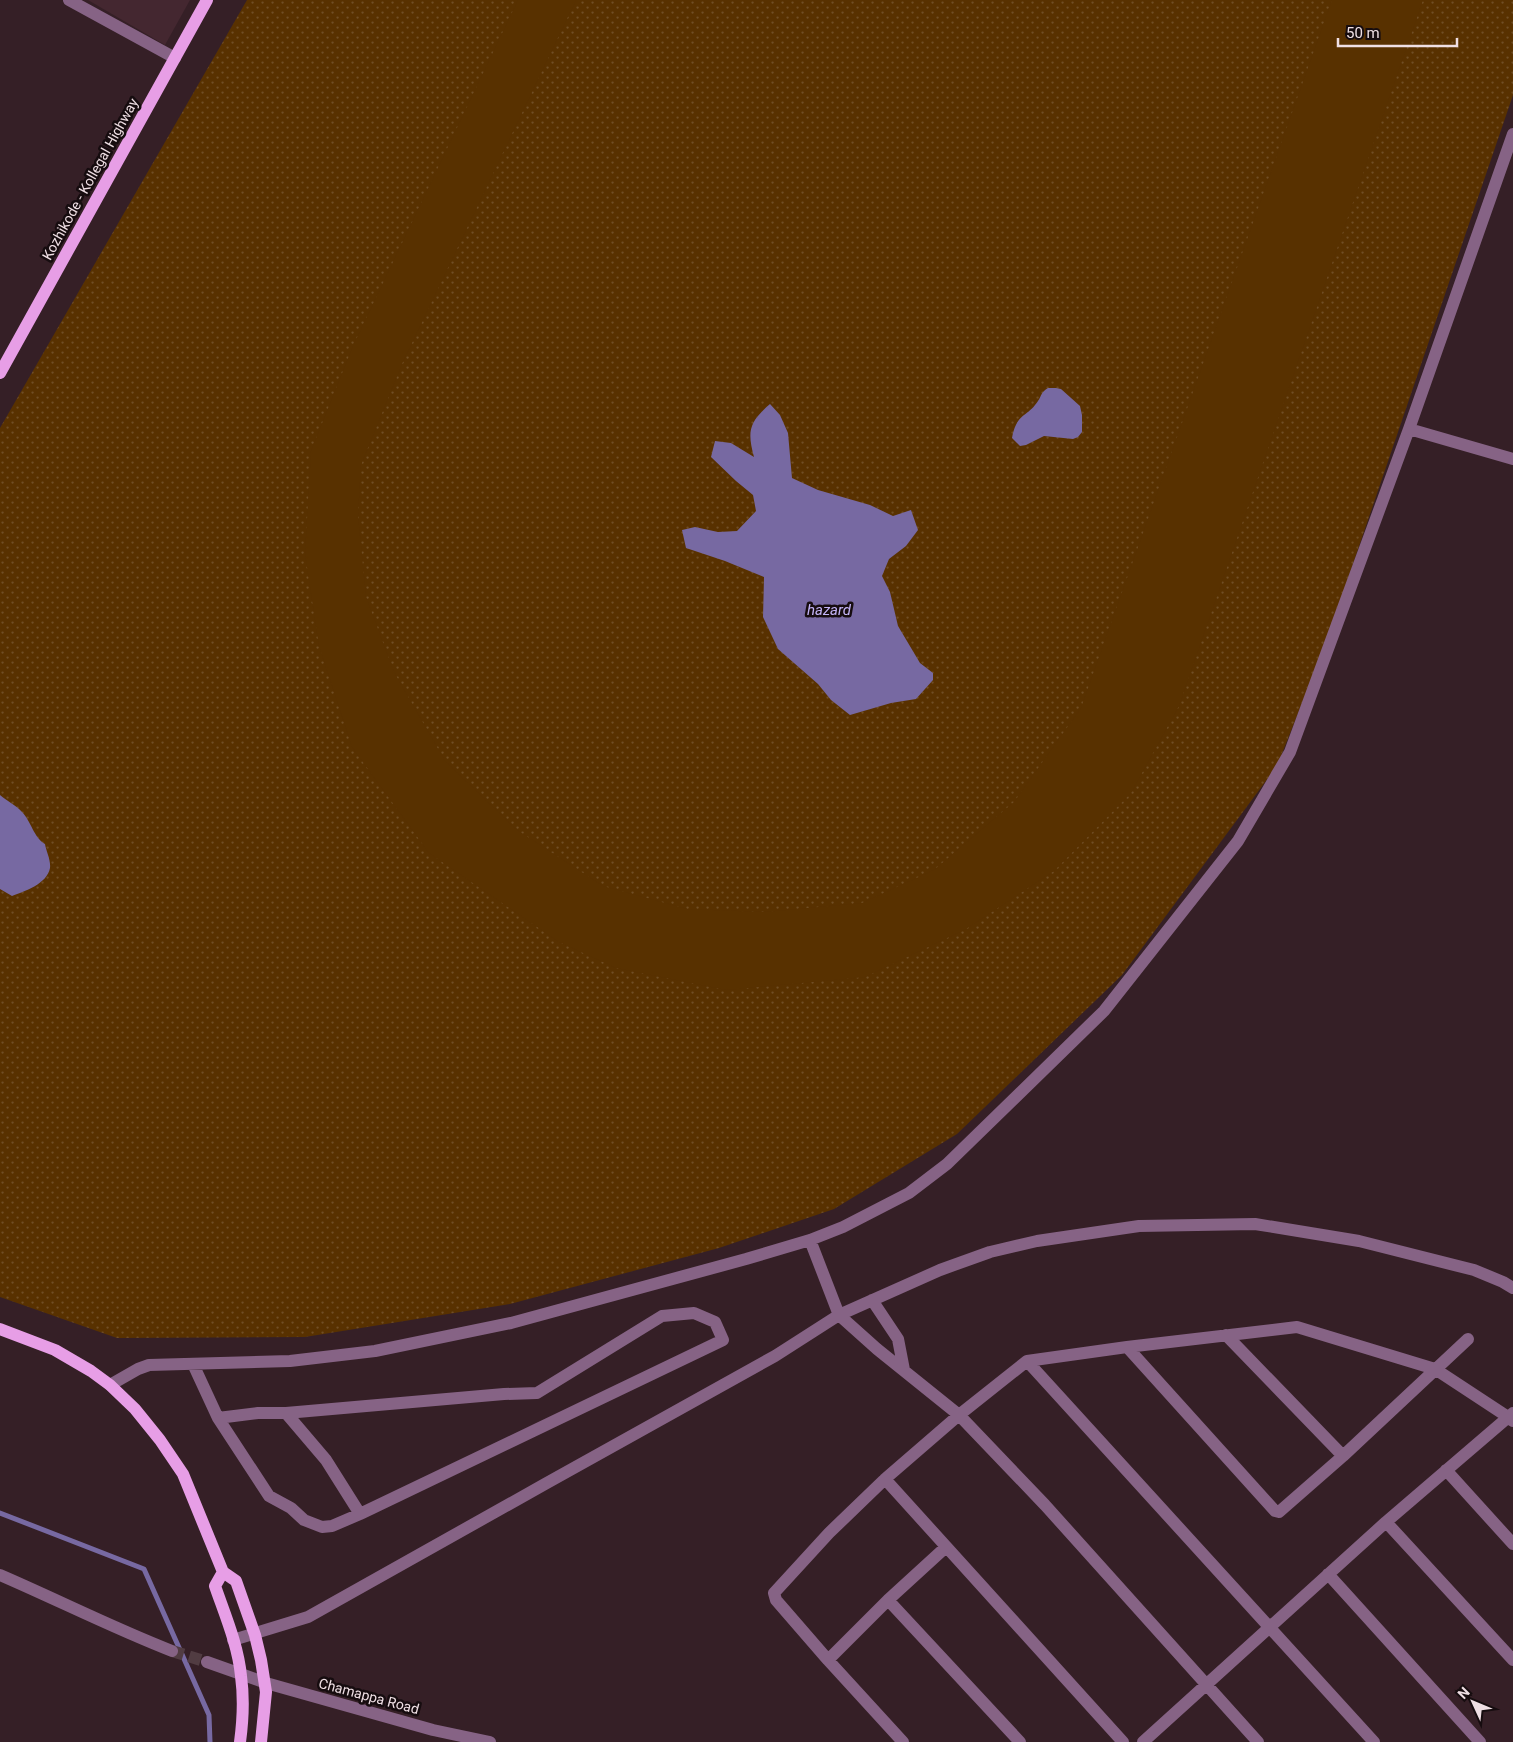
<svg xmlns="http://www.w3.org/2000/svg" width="1513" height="1742" font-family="Roboto,sans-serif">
  <defs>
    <pattern id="grass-dots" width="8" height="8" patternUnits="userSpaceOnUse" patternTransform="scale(1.25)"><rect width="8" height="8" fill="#583100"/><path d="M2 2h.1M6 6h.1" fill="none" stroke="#704e25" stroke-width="1.8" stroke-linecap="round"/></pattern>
  </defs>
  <rect width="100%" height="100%" fill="#351f26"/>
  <!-- built -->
  <path fill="#442730" d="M88,0H190L165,45Z"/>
  <!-- grass -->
  <path fill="url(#grass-dots)" d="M247,0H1513V95L1326,643L1277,766L1122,975L957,1134L834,1209L719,1248L510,1304L305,1337L117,1338L0,1297V428Z"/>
  <!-- garden -->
  <path fill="#583100" d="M518,0H576L402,364L361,465L358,515L366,597L394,672L445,761L517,830L603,886L687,909L764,912L862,903L934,870L1014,802L1081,708L1332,0H1423L1179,706L1131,793L1054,871L966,929L865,977L726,990L616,968L559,942L429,853L352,747L319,646L305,554L311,451L353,346Z"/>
  <!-- water -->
  <path fill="#7769a2" d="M1048,388H1056L1061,389L1080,406L1082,415V432L1078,437L1073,439L1044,436L1026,445L1020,446L1012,438C1017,412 1027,418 1038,401C1042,395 1041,392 1048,388Z
    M770,404L780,415L788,433L792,478L818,490L870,505L893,516L911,510L918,530L906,546L889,559L882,576L890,592L898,626L920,663L933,673V680L916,699L891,703L850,715L831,700L818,684L778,649L763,617L764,577L725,561L686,548L682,530L695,527L718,532L737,531L756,511L753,495L736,481L711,457L715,441L731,443L754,457C747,431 749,422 770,404Z
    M0,795C7,801 16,805 22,812C31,821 34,838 45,844C46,851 51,860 50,868C47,884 25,891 12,896L0,889Z"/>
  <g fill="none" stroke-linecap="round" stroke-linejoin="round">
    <!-- stream -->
    <path stroke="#7769a2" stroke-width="5" d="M0,1513L144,1569L209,1715L210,1742"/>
    <!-- minor-tunnel -->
    <path stroke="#513c42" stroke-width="12" stroke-dasharray="12 6" stroke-linecap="butt" d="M172,1651L207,1662"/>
    <!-- minor -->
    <path stroke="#866385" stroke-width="12" d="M69,0L175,58
      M1409,429L1513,459
      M810,1240L839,1315L877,1349L959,1415L1045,1505L1258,1742
      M872,1300L898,1339L904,1370
      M1226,1335L1343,1456
      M1127,1347L1275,1511L1279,1512L1343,1456L1468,1339
      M1027,1361L1374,1742
      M193,1364L218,1418L269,1496L291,1508L304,1520L322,1527L332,1526L360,1514L723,1340L715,1322L694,1313L662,1316L537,1393L504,1394L286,1413
      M110,1385L138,1369L149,1365L290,1361L375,1351L511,1323L746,1259L810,1240L843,1227L909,1193L947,1164L1104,1011L1238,841L1290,752L1409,429L1513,134
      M218,1418L258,1413H286L326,1460L360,1514
      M1446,1470L1513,1544
      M885,1479L1123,1742
      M1386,1522L1513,1660
      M946,1547L888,1600L1020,1742
      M1328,1574L1480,1742
      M0,1575C58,1600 113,1628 172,1651
      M233,1640L308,1617L545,1484L775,1356L839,1315L940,1270L990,1252L1037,1241L1139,1226L1255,1224L1359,1241L1474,1270L1503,1282L1513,1288
      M828,1660L888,1600
      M207,1662L266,1683L433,1730L490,1742
      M903,1742L828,1660L776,1600L774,1593L829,1533L885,1479L959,1415L1027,1361L1127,1347L1297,1327L1435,1369L1508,1417L1513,1421
      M1143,1742L1386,1522L1513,1413"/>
    <!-- major -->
    <path stroke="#e79ee6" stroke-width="12" d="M0,373L207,0
      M0,1329L55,1350L91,1371L110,1385L135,1409L160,1440L183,1474L223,1572L236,1581L255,1635L261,1660L266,1692L261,1742
      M223,1572L215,1586C225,1615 238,1645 241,1676C244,1698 243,1720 240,1742"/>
  </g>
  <g text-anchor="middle" stroke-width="5" stroke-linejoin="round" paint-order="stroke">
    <!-- street labels -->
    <g font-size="14" fill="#efdfe4" stroke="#160c0f">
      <text transform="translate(90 179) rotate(-61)" y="5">Kozhikode - Kollegal Highway</text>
      <text transform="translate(369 1696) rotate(15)" y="5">Chamappa Road</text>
    </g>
    <!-- water labels -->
    <g font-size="15" font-style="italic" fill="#c3b4f7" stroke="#160c0f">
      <text x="829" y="615">hazard</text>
    </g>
  </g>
  <!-- north arrow -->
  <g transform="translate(1473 1702) rotate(314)" stroke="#160c0f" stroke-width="4" paint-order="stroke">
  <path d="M0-4L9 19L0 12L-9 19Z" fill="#efdfe4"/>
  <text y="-8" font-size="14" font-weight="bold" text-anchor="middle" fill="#efdfe4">N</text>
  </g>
  <!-- scale -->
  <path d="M1338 38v8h119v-8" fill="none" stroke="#efdfe4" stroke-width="2.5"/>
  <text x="1346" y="38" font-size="15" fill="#efdfe4" stroke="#160c0f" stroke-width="4" paint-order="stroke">50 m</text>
</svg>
